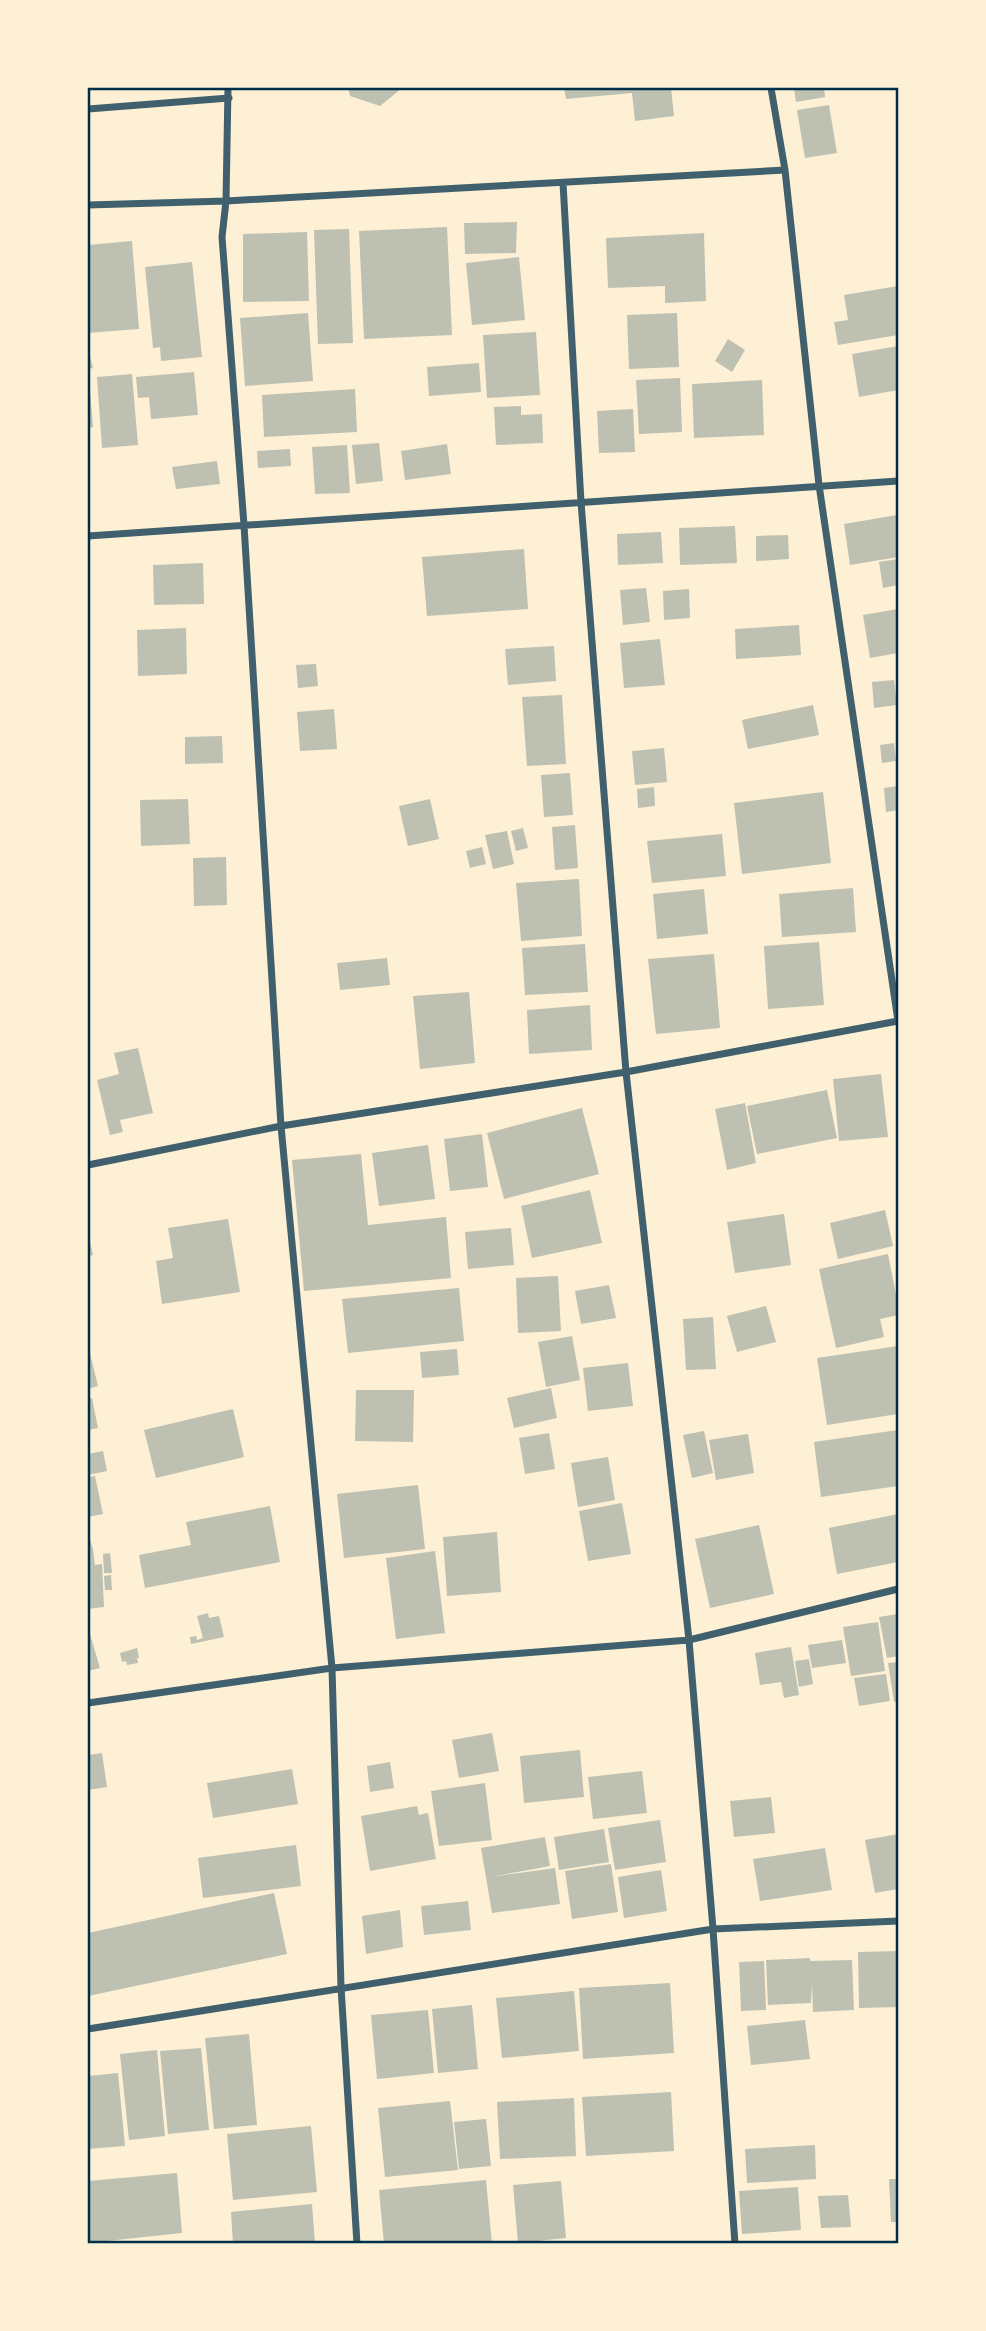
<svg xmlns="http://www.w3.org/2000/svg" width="986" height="2331" font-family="'PT Sans Narrow',sans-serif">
  <rect width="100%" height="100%" fill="#fdf0d5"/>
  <!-- building -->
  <path fill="#bec0b2" d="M348,88H402L380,106L350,96Z
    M564,88H671L674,116L635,121L632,93L566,99Z
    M794,88H824L825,97L796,102Z
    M829,105L837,153L805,158L797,110Z
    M517,222L516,253L465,254L464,223Z
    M447,227L452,335L364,339L359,231Z
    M349,229L353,343L318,344L314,230Z
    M307,232L309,301L243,302V234Z
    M704,233L706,301L665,303V286L608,288L606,238Z
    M132,241L139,329L88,333V245Z
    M519,257L525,320L472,325L466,263Z
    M192,262L202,357L161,361L160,347L153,348L145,267Z
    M898,286V335L838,345L834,322L848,320L844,295Z
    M308,313L313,381L245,386L240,318Z
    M677,313L679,367L629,369L627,315Z
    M536,332L540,395L487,398L483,335Z
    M728,339L745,350L732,372L715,361Z
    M898,346V390L859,397L852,354Z
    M88,348L93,368L88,369Z
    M479,363L481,392L429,396L427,367Z
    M194,372L198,415L151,419L149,397L138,398L136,377Z
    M132,374L138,445L102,448L97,377Z
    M680,378L682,432L639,434L636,380Z
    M88,379H89L93,427L88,428Z
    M762,380L764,435L694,438L692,384Z
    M355,389L357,432L264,437L262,395Z
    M521,406V415L542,414L543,443L496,445L494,407Z
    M633,409L635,452L599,453L597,411Z
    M379,443L383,481L356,484L352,445Z
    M447,444L451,474L405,480L401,451Z
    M347,445L350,493L315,494L312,447Z
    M290,449L291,466L258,468L257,451Z
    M217,461L220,484L176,489L172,467Z
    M897,515L898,557L850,565L844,524Z
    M735,526L737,563L680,565L679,528Z
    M661,532L663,563L618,565L617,534Z
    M788,535L789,559L756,561V536Z
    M524,549L528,609L427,616L422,557Z
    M898,559V585L883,588L879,562Z
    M203,563L204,604L154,605L153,565Z
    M646,588L650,622L623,625L620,590Z
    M689,589L690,618L664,620L663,591Z
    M898,609V653L870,658L863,615Z
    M799,625L801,655L736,659L735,629Z
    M186,628L187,674L138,676L137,630Z
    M660,639L665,685L624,688L620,643Z
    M554,646L556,681L508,685L505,649Z
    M316,664L318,686L298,688L296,665Z
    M894,680L897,705L874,708L872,682Z
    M562,695L566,764L527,766L522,697Z
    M813,705L819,735L748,749L742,720Z
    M334,709L337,749L300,751L297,712Z
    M222,736L223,763L185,764V737Z
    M894,743L896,761L882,763L880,745Z
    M664,748L667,782L635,785L632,751Z
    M570,773L573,815L544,817L541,775Z
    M898,786V810L886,812L884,788Z
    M654,787L655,806L638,808L637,789Z
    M823,792L831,863L742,874L734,803Z
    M188,799L190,844L141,846L140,800Z
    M430,799L439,839L408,846L399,806Z
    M575,825L578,868L555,870L552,827Z
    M523,828L528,848L516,851L511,831Z
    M507,831L514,864L493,869L485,835Z
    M722,834L726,876L652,883L647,841Z
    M482,847L486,864L470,868L466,851Z
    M226,857L227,905L194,906L193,858Z
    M579,879L582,936L521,941L516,883Z
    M853,888L856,932L782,937L779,894Z
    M704,889L708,934L657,939L653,894Z
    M819,942L824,1005L768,1009L764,946Z
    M585,944L588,992L525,995L522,948Z
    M714,954L720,1028L656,1034L648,959Z
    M387,958L390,985L340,990L337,963Z
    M469,992L475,1063L420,1069L413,996Z
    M590,1005L592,1050L529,1054L527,1010Z
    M138,1048L153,1113L120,1120L123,1132L110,1135L97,1080L119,1074L114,1053Z
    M881,1074L888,1137L839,1141L833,1079Z
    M827,1090L837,1138L757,1154L747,1106Z
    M745,1103L756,1163L727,1170L715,1109Z
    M582,1108L599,1174L504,1199L487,1133Z
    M482,1134L488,1187L450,1191L444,1139Z
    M428,1145L435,1199L379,1206L372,1153Z
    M361,1154L368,1225L446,1217L451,1278L304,1291L292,1160Z
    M590,1190L602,1243L532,1258L521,1206Z
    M885,1210L893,1246L838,1259L830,1223Z
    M784,1214L791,1265L735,1273L727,1222Z
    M228,1219L240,1292L162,1304L156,1261L173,1258L168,1228Z
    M511,1228L514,1265L468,1269L465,1232Z
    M88,1233L93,1255L88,1256Z
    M888,1254L898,1305V1315L880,1319L884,1337L836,1348L819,1269Z
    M558,1276L561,1331L518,1333L516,1278Z
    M609,1285L616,1318L581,1324L575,1291Z
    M459,1288L464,1341L348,1353L342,1299Z
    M766,1306L776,1342L737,1352L727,1316Z
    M713,1317L716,1369L686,1370L683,1319Z
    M572,1336L580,1380L546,1387L538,1342Z
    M88,1345L98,1386L88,1389Z
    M898,1346V1414L827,1425L817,1358Z
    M457,1349L459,1375L422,1378L420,1352Z
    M628,1363L633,1406L588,1411L583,1368Z
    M551,1388L557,1418L514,1428L507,1398Z
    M356,1390H414L413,1442L355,1441Z
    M92,1398L98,1428L88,1430V1399Z
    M233,1409L244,1457L156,1478L144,1430Z
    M898,1430V1486L821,1497L814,1442Z
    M704,1431L713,1473L692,1478L683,1435Z
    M549,1433L555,1469L525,1474L519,1438Z
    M748,1434L754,1473L716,1480L709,1440Z
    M103,1451L107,1471L88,1475V1454Z
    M608,1457L615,1500L578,1507L571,1463Z
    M95,1476L103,1514L88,1517V1477Z
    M418,1485L425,1549L344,1558L337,1494Z
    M622,1503L631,1554L588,1561L579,1511Z
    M270,1506L280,1562L145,1588L139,1555L191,1545L186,1522Z
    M898,1514V1562L837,1574L829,1528Z
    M759,1525L774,1594L710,1608L695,1539Z
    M497,1532L501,1592L447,1596L443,1537Z
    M88,1533L93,1549L95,1565L102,1564L104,1607L88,1609Z
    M435,1551L445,1633L396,1639L386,1558Z
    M110,1553L112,1573H104L103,1554Z
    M111,1575L112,1590H105L104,1576Z
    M208,1613L209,1618L219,1616L224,1637L191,1644L190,1637L196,1636L197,1640L203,1638L197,1616Z
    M898,1614V1656L887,1658L879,1617Z
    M878,1622L885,1671L851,1676L843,1627Z
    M88,1634H90L100,1668L88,1671Z
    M842,1640L846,1663L812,1668L808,1645Z
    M791,1647L799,1695L784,1698L781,1682L760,1685L755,1653Z
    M137,1648L139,1658H137L138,1663L127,1665L126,1661L122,1662L120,1653Z
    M809,1659L813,1684L799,1687L795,1661Z
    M898,1662V1701L894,1702L888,1663Z
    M886,1674L890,1701L859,1706L854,1678Z
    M492,1733L499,1771L459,1778L452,1740Z
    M580,1750L584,1797L524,1803L520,1756Z
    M102,1753L107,1787L88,1790V1755Z
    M390,1762L394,1788L370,1792L367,1766Z
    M292,1769L298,1804L213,1818L207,1783Z
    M642,1771L647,1813L593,1819L588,1777Z
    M485,1783L492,1840L439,1846L431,1791Z
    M771,1797L775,1833L734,1837L730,1801Z
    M417,1806L419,1815L428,1813L436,1859L370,1871L361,1816Z
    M660,1820L666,1862L615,1870L608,1828Z
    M604,1829L609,1862L559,1870L554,1837Z
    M898,1834V1889L875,1893L865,1840Z
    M545,1837L550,1866L491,1877L555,1868L560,1904L492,1913L481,1848Z
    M296,1845L301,1886L203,1898L198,1858Z
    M825,1848L832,1890L760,1901L753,1859Z
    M611,1864L618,1912L572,1919L565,1871Z
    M661,1870L667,1911L624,1918L618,1877Z
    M274,1893L287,1954L88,1996V1933Z
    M468,1901L471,1930L424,1935L421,1906Z
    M400,1910L403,1947L366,1954L362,1916Z
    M898,1951V2007L859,2008L858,1952Z
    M810,1958V1961L852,1960L854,2010L813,2012L812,1983L811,2003L768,2005L766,1960Z
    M764,1961L766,2010L741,2011L739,1962Z
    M670,1983L674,2053L583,2059L579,1988Z
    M574,1991L579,2051L502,2058L496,1998Z
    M472,2005L478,2069L438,2073L432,2009Z
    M428,2010L434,2073L377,2079L371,2015Z
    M805,2020L810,2059L751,2065L747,2026Z
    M249,2034L257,2125L214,2129L205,2038Z
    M201,2048L209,2130L168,2134L160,2051Z
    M157,2050L165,2136L129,2140L120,2054Z
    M118,2073L125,2146L88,2149V2076Z
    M671,2092L674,2151L586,2156L582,2097Z
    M574,2098L576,2156L500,2159L497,2102Z
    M450,2101L458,2170L385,2177L378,2108Z
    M486,2119L491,2166L459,2169L454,2122Z
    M311,2126L317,2192L233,2200L227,2134Z
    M815,2145L816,2179L747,2183L745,2149Z
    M177,2173L182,2233L88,2243V2181Z
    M889,2179H898V2222H891Z
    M486,2180L492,2244H384L379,2190Z
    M561,2181L566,2238L518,2243L513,2185Z
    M798,2187L801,2230L742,2234L739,2191Z
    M848,2195L851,2227L821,2228L818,2196Z
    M312,2204L315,2244H233L231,2212Z"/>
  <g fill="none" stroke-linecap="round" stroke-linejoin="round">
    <!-- minor -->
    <path stroke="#3f606c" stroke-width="7" d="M228,88L226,201L222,237L244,525L281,1126L332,1668L341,1987L357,2244
      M771,88L785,170L819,485L898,1021
      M88,109L229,98
      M563,183L581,502L626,1072L689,1640L713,1929L735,2244
      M88,205L226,201L785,170
      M88,536L898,481
      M88,1165L281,1126L626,1072L898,1021
      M88,1703L332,1668L689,1640L898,1589
      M88,2029L713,1929L898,1921"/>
  </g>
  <!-- border -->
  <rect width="986" height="2331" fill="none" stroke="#fdf0d5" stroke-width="178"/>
  <rect x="89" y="89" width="808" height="2153" fill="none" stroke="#003049" stroke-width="2.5"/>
</svg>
